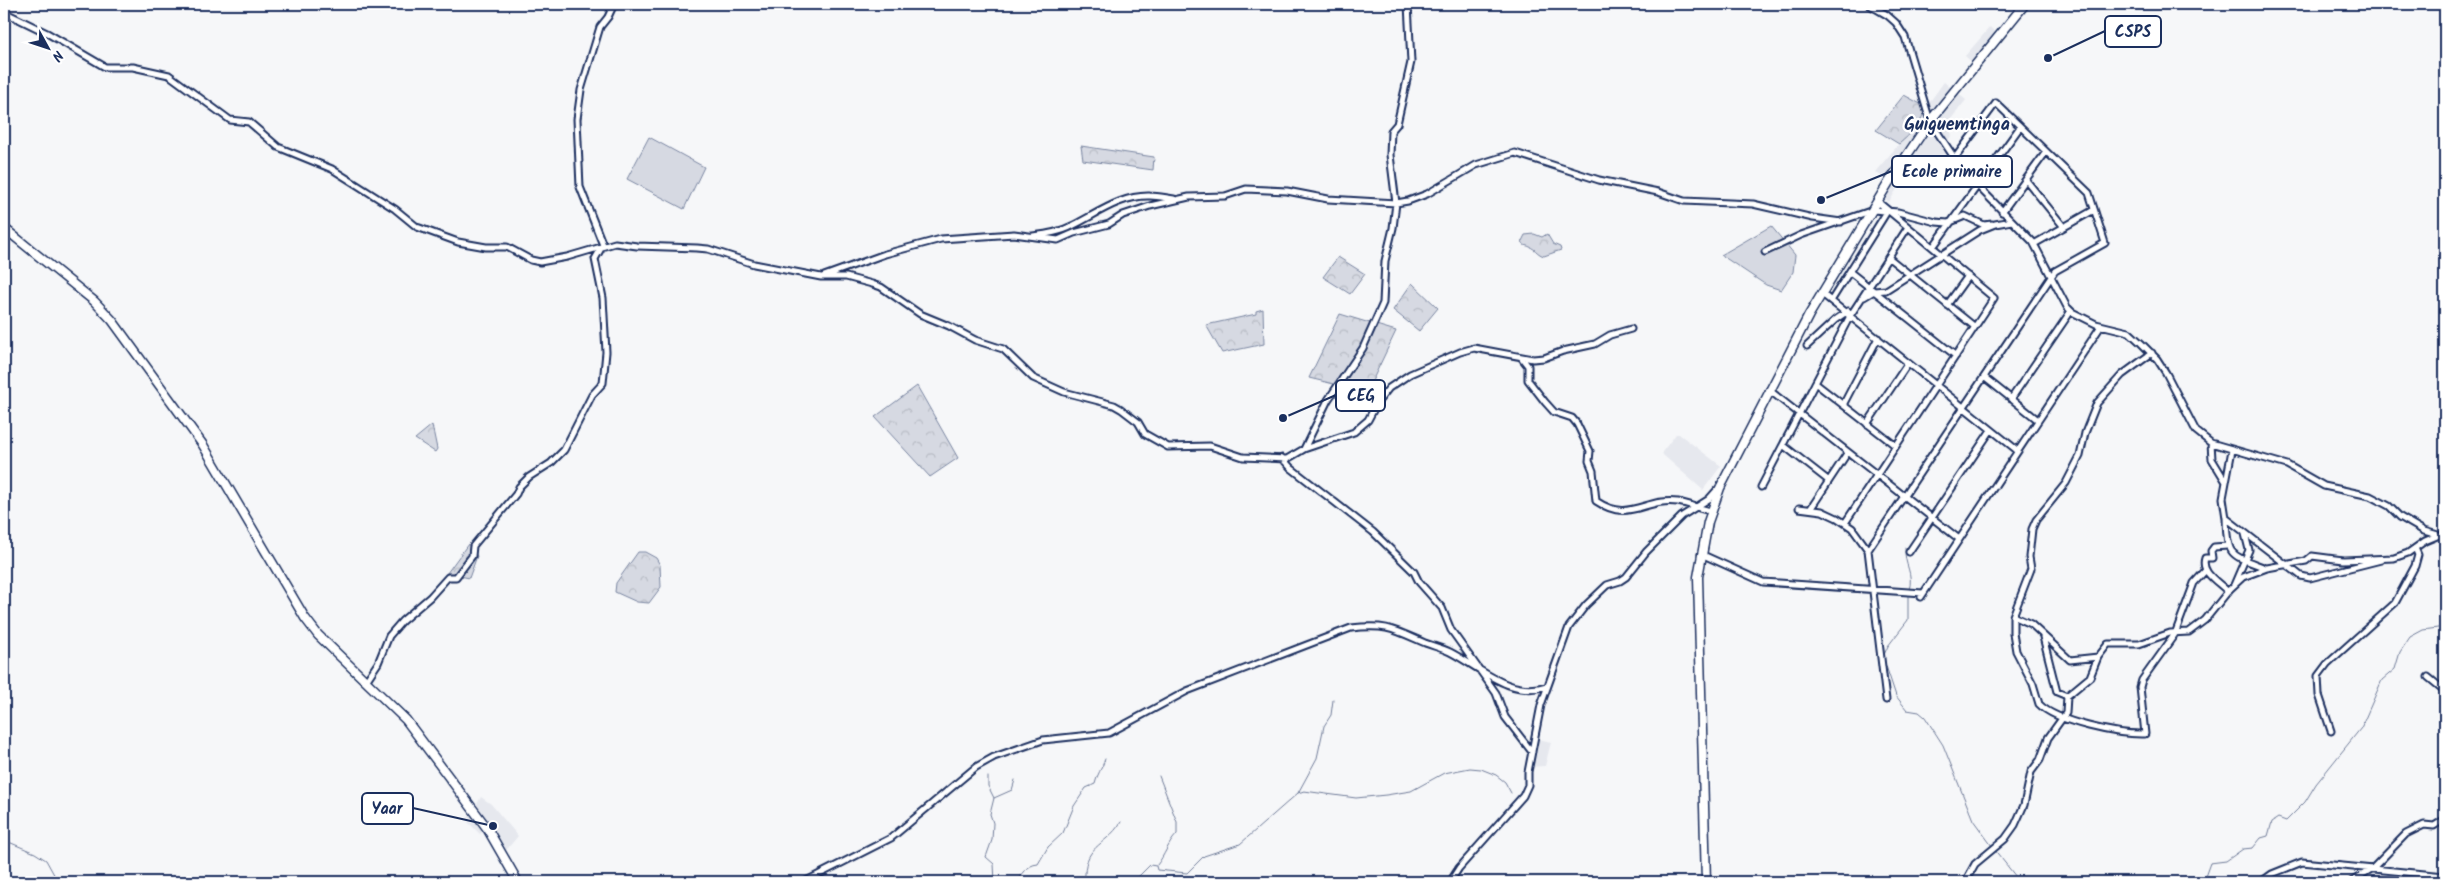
<svg xmlns="http://www.w3.org/2000/svg" width="2449" height="886" font-family="Kalam,sans-serif">
  <defs>
    <pattern id="forest-crowns" width="20" height="18" patternUnits="userSpaceOnUse" patternTransform="scale(1.25)"><rect width="20" height="18" fill="#d6d9e2"/><path d="M2 6a3 3 0 1 1 6 0M12 15a3 3 0 1 1 6 0" fill="none" stroke="#b7bbc4"/></pattern>
  </defs>
  <rect width="100%" height="100%" fill="#f6f7f9"/>
  <filter id="ink" filterUnits="userSpaceOnUse"><feTurbulence type="fractalNoise" baseFrequency=".02" numOctaves="2"/><feDisplacementMap in="SourceGraphic" scale="10" xChannelSelector="R" yChannelSelector="G"/><feConvolveMatrix kernelMatrix="1 2 1 2 8 2 1 2 1" color-interpolation-filters="sRGB"/></filter>
  <g filter="url(#ink)">
    <!-- built -->
    <path fill="#e6e8ee" d="M1990,27L1999,36L1975,65L1965,56Z
      M1944,82L1966,100L1947,124L1952,135L1945,144L1957,162L1949,172L1933,169L1911,184L1901,182L1889,202L1881,196L1889,181L1875,172L1899,144L1909,136L1923,116L1926,107Z
      M1676,434H1679L1721,466L1703,490L1663,455L1662,452Z
      M1535,738L1551,742L1545,766L1529,767Z
      M481,797L491,804L518,836L502,855L486,828L480,834L465,819L469,817Z"/>
    <!-- green -->
    <path fill="#d6d9e2" stroke="#7884a0" d="M649,137L704,167L684,209L627,179Z
      M1771,226L1795,255L1793,272L1781,290L1766,285L1721,255Z"/>
    <!-- forest -->
    <path fill="url(#forest-crowns)" stroke="#7884a0" d="M1904,95L1926,107C1922,122 1911,134 1899,144L1876,130Z
      M1081,146L1154,157L1153,170L1083,160Z
      M1534,234L1542,237L1547,234L1553,244L1560,247L1561,250L1544,256C1535,253 1537,248 1524,245L1522,241L1525,235Z
      M1338,257L1365,274L1350,294L1323,277Z
      M1412,283L1438,308L1419,331L1393,310Z
      M1263,309L1264,344L1222,353L1206,325L1256,314V311Z
      M1340,314L1396,331L1365,396L1338,385L1309,378Z
      M917,386L958,458L930,477L875,417Z
      M432,425L437,449L435,452L415,439Z
      M468,544L477,556L469,578L447,573Z
      M638,552H645L656,558L660,565L661,587L649,603L637,602L615,592L616,583Z"/>
    <g fill="none" stroke-linecap="round" stroke-linejoin="round">
      <!-- stream -->
      <path stroke="#707c99" stroke-width="1" d="M4,454L8,441
        M1905,548C1904,567 1914,571 1909,591
        M1908,595V620L1888,646L1883,657L1896,696L1907,710L1919,712L1925,717L1943,745L1973,820L1992,846
        M988,777V786L994,798L990,814L993,823L992,840L986,857L994,864L995,882
        M1298,793L1317,758L1324,726L1331,715L1333,700
        M994,798L1012,790L1015,780
        M4,840L35,853L46,860L57,880
        M1994,849L2020,882
        M1157,865C1165,855 1167,845 1177,834V822L1159,776
        M1016,882C1024,874 1026,865 1038,864L1048,847L1063,833L1074,806L1086,788L1095,784C1097,774 1102,769 1105,759
        M1085,882C1083,843 1104,849 1121,822
        M1133,882L1150,865L1156,866L1157,870L1187,873L1204,856L1240,844L1298,793L1304,791L1356,798L1386,795L1411,791L1444,773L1470,768L1481,769L1496,775L1505,782L1511,793
        M2203,882L2210,863L2226,861L2243,849L2253,848L2261,838L2268,836L2272,822L2278,818L2286,821L2305,802L2316,784L2361,728L2382,680L2395,669L2400,652L2410,637L2423,630L2445,627"/>
      <!-- street casing -->
      <g stroke="#1b2f5e" stroke-width="9">
        <path id="street" d="M1868,4L1887,15L1896,23L1905,37L1930,121L1963,171L2033,242L2067,307L2072,312L2096,324L2129,332L2141,343L2157,359L2166,373L2196,431L2211,443L2287,465L2324,486L2370,496L2389,506L2400,517L2424,531L2445,537
          M4,12L47,33L105,67H133L169,75L230,120L249,122L278,147L332,169L395,209L417,227L458,242L486,247H507L531,260L540,262L567,257L615,243L637,246L697,248L708,249L754,264L821,277H846L872,284L881,287L920,314L949,326L975,340L1003,349L1033,378L1064,392L1114,405L1121,409L1138,422L1145,434L1168,447L1210,446L1243,457L1287,459L1304,449L1354,432L1368,420L1377,403L1389,388L1410,374L1460,352L1474,348L1533,359L1544,358L1563,351L1595,344L1610,335L1631,329
          M2026,180L2064,227
          M2002,212L2046,152
          M1033,236C1047,234 1061,232 1074,225C1098,213 1122,195 1150,196C1158,196 1166,198 1174,199
          M2034,244L2094,210
          M1933,247L2020,127
          M1765,252L1801,235L1873,210L1898,212L1936,222L1948,223L1965,216L1984,225L1992,224
          M1889,258L1975,327
          M1850,272L1956,356
          M824,276L885,254L941,239L1014,234L1058,240L1074,233L1109,224L1123,215L1150,206L1189,197L1225,196L1246,189L1287,191L1328,199L1396,203L1408,201L1427,194L1476,165L1515,153L1599,180L1658,192L1684,201L1753,204L1813,218L1841,222
          M1821,293L2018,451
          M1864,297L1874,291L1886,290L1980,230L1995,224L2012,221
          M1831,301L1888,210
          M1947,305L1968,276
          M1807,346L1835,320L1848,311
          M2152,353L2122,375L2097,403L2085,433L2080,456L2066,483L2036,520L2032,529L2029,557L2031,569L2013,616V633L2016,651L2033,684L2039,704C2056,722 2120,735 2145,734L2140,687L2142,680L2175,634L2194,583L2205,571
          M1521,357L1528,366V380L1545,402L1554,412L1572,418L1577,424L1590,451L1589,461L1593,471L1596,501C1630,524 1645,497 1678,502C1689,504 1700,509 1711,511
          M1984,377L2038,420
          M1815,383L1896,446
          M1769,390L1959,539
          M2011,399L2071,311
          M1843,405L1878,338
          M1867,424L1908,363
          M2211,443L2212,459L2226,482L2223,498L2226,518L2301,576L2310,578L2381,560
          M1783,445L1829,481
          M1304,449L1328,400L1363,348L1383,303L1385,261L1393,228L1396,203L1390,155L1391,131L1397,124L1411,62L1408,4
          M1282,458L1291,468L1373,532L1414,572L1419,582L1442,608L1451,630L1496,693L1505,717L1532,752
          M2226,482L2232,450
          M1761,487L1850,316L1908,227
          M1799,508L1822,511L1837,518L1852,528L1868,550L1886,700
          M1811,508L1848,452
          M2226,518C2227,558 2231,555 2266,568
          M1845,523L1994,298L1878,202
          M2227,546L2214,547L2211,551L2212,558H2205C2200,573 2219,582 2228,592
          M1868,550L2055,271L2105,243L2089,193L1996,103L1955,158
          M1909,552L1991,430
          M1701,554L1763,582L1923,593
          M2234,585L2249,550L2245,534
          M1921,597L2101,326
          M2013,616L2031,624L2070,660L2098,657
          M2043,637L2057,692L2067,696
          M2428,677L2445,691
          M366,681L378,663L389,636L402,621L430,597L448,577H456L472,556L473,546L516,494L519,487L529,477L551,463L564,450L592,395L603,383L606,352L603,298L595,259L603,245L580,187L577,119L581,90L600,27L608,17L614,4
          M2331,731L2319,695L2318,676L2327,664L2395,603L2415,566L2418,555L2415,548
          M804,882L891,838L976,767L994,757L1043,740L1109,733L1187,691L1351,628C1387,624 1393,629 1425,643C1433,646 1442,648 1450,652C1481,668 1510,698 1547,686
          M1450,882L1459,868L1523,796L1528,785V772L1541,705L1569,627L1586,605L1607,585L1620,581L1626,577L1646,552L1682,516L1709,499L1717,490
          M1965,882L1975,864L2005,839L2015,825L2024,805L2031,772L2040,760L2048,738L2066,713L2067,696L2090,677L2098,657L2108,644H2139L2170,633L2189,632L2205,620L2230,589L2243,577L2267,568L2306,561L2312,556L2343,560L2394,558L2408,553L2425,541L2437,536
          M2261,882L2272,874L2302,862L2445,876
          M2351,882L2373,868L2406,834L2424,825L2434,826L2445,819"/>
      </g>
      <!-- secondary casing -->
      <g stroke="#1b2f5e" stroke-width="11">
        <path id="secondary" d="M4,228L94,301L112,320L203,445L305,618L318,635L406,720L487,828L518,882
          M1706,882L1698,577L1708,522L1720,488L1809,315L1889,182L1930,121L2025,4"/>
      </g>
      <!-- street -->
      <use href="#street" stroke="#fff" stroke-width="5"/>
      <!-- secondary -->
      <use href="#secondary" stroke="#fff" stroke-width="8"/>
    </g>
  </g>
  <g text-anchor="middle" stroke-width="4.5" stroke-linejoin="round" paint-order="stroke">
    <!-- quarter labels -->
    <g font-size="18" font-weight="bold" fill="#1b2f5e" stroke="#fff">
      <text x="1957" y="130">Guiguemtinga</text>
    </g>
  </g>
  <!-- callouts -->
  <path fill="none" stroke="#1b2f5e" stroke-width="2" d="M2048 58L2105 31M1821 200L1892 171M1283 418L1336 395M493 826L413 808"/>
  <g fill="#1b2f5e" stroke="#fff" stroke-width="2">
    <circle cx="2048" cy="58" r="5"/>
    <circle cx="1821" cy="200" r="5"/>
    <circle cx="1283" cy="418" r="5"/>
    <circle cx="493" cy="826" r="5"/>
  </g>
  <g fill="#fff" stroke="#1b2f5e" stroke-width="2">
    <rect x="2105" y="16" width="56" height="31" rx="5"/>
    <rect x="1892" y="156" width="120" height="31" rx="5"/>
    <rect x="1336" y="380" width="49" height="31" rx="5"/>
    <rect x="362" y="793" width="51" height="31" rx="5"/>
  </g>
  <g font-size="16" text-anchor="middle" font-weight="bold" fill="#1b2f5e">
    <text x="2133" y="37">CSPS</text>
    <text x="1952" y="177">Ecole primaire</text>
    <text x="1361" y="401">CEG</text>
    <text x="387" y="814">Yaar</text>
  </g>
  <!-- margin -->
  <rect width="2449" height="886" fill="none" stroke="#fff" stroke-width="20"/>
  <rect x="10" y="10" width="2429" height="866" fill="none" stroke="#1b2f5e" stroke-width="2" filter="url(#ink)"/>
  <!-- north arrow -->
  <g transform="translate(48 48) rotate(130)" stroke="#ffffff" stroke-width="4" paint-order="stroke">
  <path d="M0-4L9 19L0 12L-9 19Z" fill="#1b2f5e"/>
  <text y="-8" font-size="14" font-weight="bold" text-anchor="middle" fill="#1b2f5e">N</text>
  </g>
</svg>
